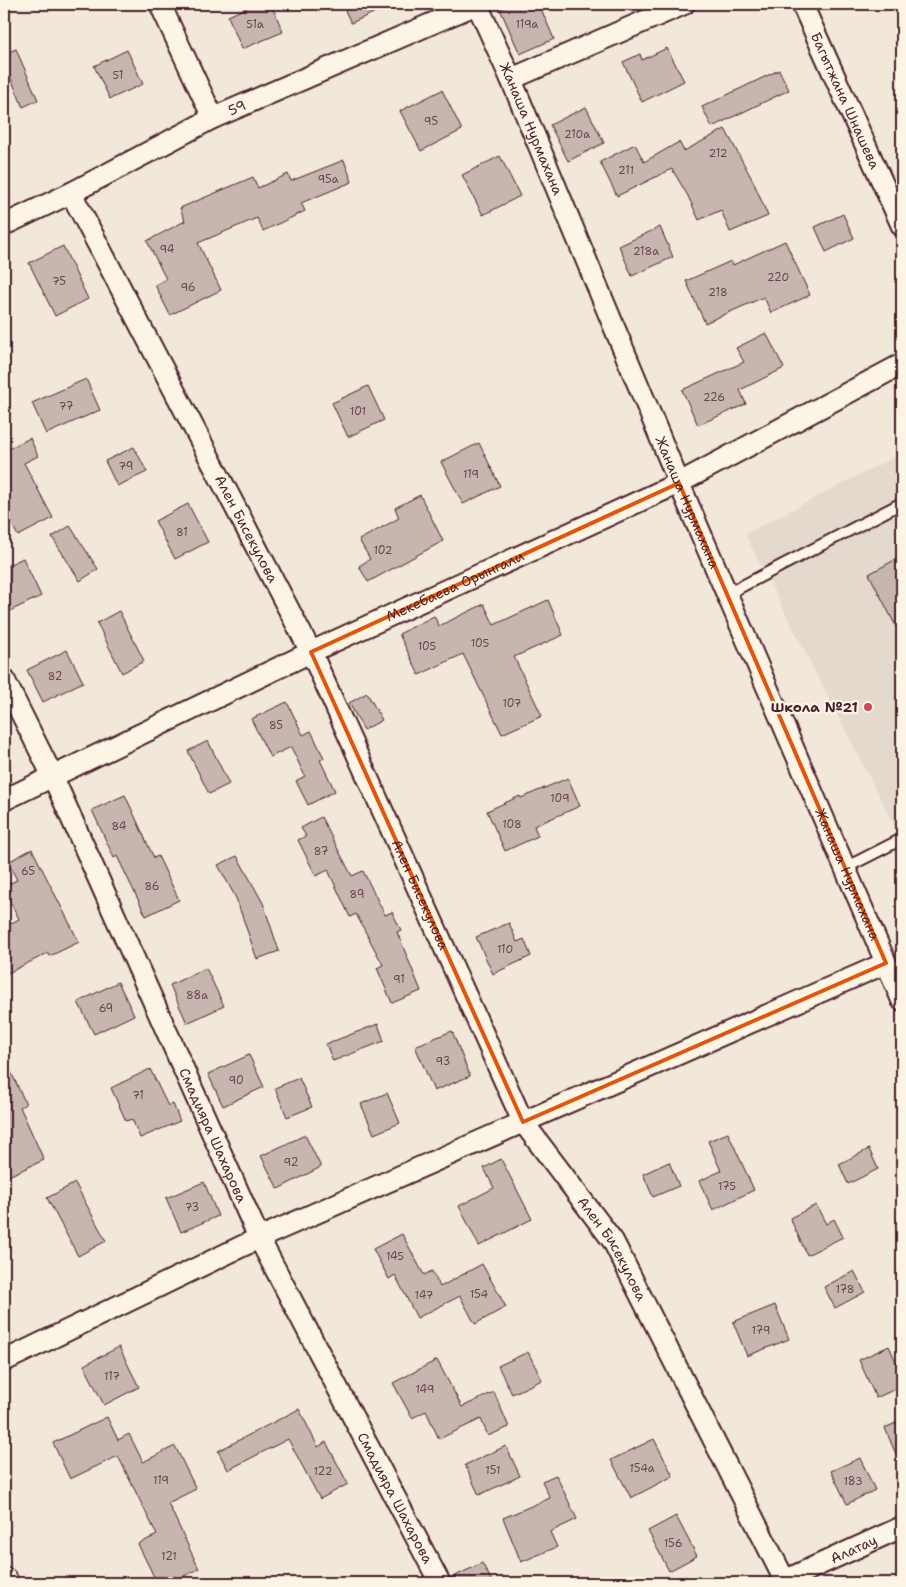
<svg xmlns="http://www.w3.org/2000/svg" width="906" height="1587" font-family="'Shantell Sans',sans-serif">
  <rect width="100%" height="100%" fill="#f1e8da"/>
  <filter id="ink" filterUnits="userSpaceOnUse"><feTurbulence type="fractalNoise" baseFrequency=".02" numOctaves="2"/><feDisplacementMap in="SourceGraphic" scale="10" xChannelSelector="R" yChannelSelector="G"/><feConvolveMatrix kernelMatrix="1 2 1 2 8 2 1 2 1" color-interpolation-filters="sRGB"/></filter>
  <g filter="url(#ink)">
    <!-- built -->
    <path fill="#e4d9cd" d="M902,453V841L745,534Z"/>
    <!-- building -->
    <path fill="#c7b6af" stroke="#4a1f2b" d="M255,4H271L283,32L242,49L228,16Z
      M342,4H393L351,23Z
      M513,4H539L554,39L520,54L500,9Z
      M667,48L684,81L642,102L623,62L640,54L642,60Z
      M16,49L38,100L23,107L4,62V54Z
      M127,50L143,84L110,99L94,66Z
      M779,70L789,90L712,127L702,107Z
      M442,90L462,130L421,151L400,111Z
      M586,107L604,143L568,161L550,125Z
      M725,129L753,181L768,216L730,232L721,210L699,220L688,196L672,169L617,196L600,162L635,144L644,162L679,142L684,151Z
      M500,156L520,196L483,215L462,175Z
      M344,160L352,182L301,203L305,211L263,231L257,218L198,243L221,290L170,315L155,285L166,279L147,241L185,221L180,208L253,177L258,188L288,174L291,181Z
      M843,214L854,238L826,252L815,227Z
      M660,227L673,257L632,276L619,246Z
      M785,241L810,295L771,313L764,297L705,323L686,281L731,261L733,265Z
      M63,246L88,299L55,316L29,263Z
      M766,333L784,368L740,390L746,404L698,425L682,390L744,362L736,348Z
      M86,379L100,410L46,434L32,403Z
      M368,386L384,420L348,437L332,403Z
      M30,438L38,456L24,463L53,518L18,536L4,509V451Z
      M479,443L500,486L463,504L441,462Z
      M134,447L147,472L117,486L105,461Z
      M420,495L443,541L368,582L359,566L370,559L359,540L399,518L395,508Z
      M188,504L208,542L175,559L155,521Z
      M70,526L98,569L80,581L52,537Z
      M902,556V638L869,574Z
      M23,558L41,596L4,614V567Z
      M548,600L563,635L514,657L542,716L502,734L463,654L419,675L399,634L434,616L439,626L484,604L494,625Z
      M119,611L144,661L122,673L97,623Z
      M67,650L83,682L43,702L27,670Z
      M367,693L382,720L364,730L349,703Z
      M287,702L303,735L311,731L324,758L320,760L335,791L308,805L296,781L305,776L291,747L270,757L251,719Z
      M208,741L229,784L209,794L188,751Z
      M568,778L580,806L534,826L538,836L505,851L487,811L520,796L521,798Z
      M125,795L154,858L158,856L179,900L146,916L117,856L114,858L92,810Z
      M321,817L352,876L363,871L385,915L392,912L401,930L397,932L421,991L392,1003L377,968L383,965L356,914L350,917L328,870L316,876L298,840L306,836L301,828Z
      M32,849L79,942L50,956L48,953L4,975V927L19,919L4,890V886L17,880L8,862Z
      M237,856L263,903L279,951L257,959L236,898L218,865Z
      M509,923L517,942L524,939L531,956L493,974L476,937Z
      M206,968L224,1006L187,1023L170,985Z
      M118,982L134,1015L94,1034L78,1002Z
      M378,1024L384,1041L333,1061L326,1044Z
      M452,1031L470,1076L434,1091L415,1046Z
      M249,1055L264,1087L223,1106L208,1074Z
      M4,1057L26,1104L20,1107L44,1160L4,1178Z
      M150,1069L168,1106L173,1104L180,1121L140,1138L132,1119L126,1121L111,1088Z
      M299,1078L312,1107L287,1117L275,1088Z
      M387,1093L400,1123L374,1134L361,1104Z
      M728,1133L754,1190L713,1210L699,1181L721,1171L708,1141Z
      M305,1135L321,1167L278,1189L261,1156Z
      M869,1149L878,1169L848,1184L839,1164Z
      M501,1159L532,1219L479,1246L459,1206L494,1188L484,1168Z
      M669,1162L679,1186L653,1197L643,1174Z
      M204,1182L218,1216L181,1232L166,1198Z
      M75,1183L106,1241L78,1256L47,1198Z
      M816,1205L826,1224L834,1219L843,1237L807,1255L790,1218Z
      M402,1234L424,1275L432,1271L440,1287L482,1264L506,1307L475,1324L460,1296L417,1318L395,1275L389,1279L373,1249Z
      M854,1271L865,1292L835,1308L824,1287Z
      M775,1305L789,1339L747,1356L733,1322Z
      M889,1346L902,1375V1386L876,1398L859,1360Z
      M119,1347L139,1387L104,1405L84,1365Z
      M528,1352L542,1380L512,1394L498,1366Z
      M437,1360L462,1407L494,1392L509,1427L488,1436L481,1419L439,1439L426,1411L412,1418L393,1383Z
      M299,1409L318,1447L326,1442L348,1484L320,1499L288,1439L228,1470L218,1451Z
      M107,1417L118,1440L129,1434L143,1462L175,1446L196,1489L168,1503L199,1569L169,1583H157L138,1544L157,1535L118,1456L70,1479L53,1443Z
      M902,1420V1469L885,1428Z
      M654,1439L673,1476L631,1498L611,1460Z
      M506,1446L520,1476L479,1495L465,1465Z
      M860,1458L875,1490L847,1504L831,1471Z
      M556,1475L577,1519L550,1532L557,1547L521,1562L503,1518L550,1498L542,1481Z
      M676,1516L697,1556L669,1571L648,1531Z
      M482,1563L493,1583H452L451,1578Z"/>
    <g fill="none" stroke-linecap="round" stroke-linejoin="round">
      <!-- lane casing -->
      <g stroke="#4a1f2b" stroke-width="14">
        <path id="lane" d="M727,594L902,503
          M845,868L902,839"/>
      </g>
      <!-- street casing -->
      <g stroke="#4a1f2b" stroke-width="24">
        <g id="street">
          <path d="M160,4L213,118"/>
          <path id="s1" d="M477,4L511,79L679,483L902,1000"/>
          <path id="s2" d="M802,4L902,226"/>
          <path d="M511,79L684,4"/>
          <path id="s3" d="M71,193L311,652L523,1122L613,1241L786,1583"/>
          <path id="s4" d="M4,225L71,193L213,118L477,4"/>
          <path id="s5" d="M4,679L53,777L259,1238L440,1583"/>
          <path id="s6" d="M4,800L311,652L679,483L902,364"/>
          <path d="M4,1361L259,1238L886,963"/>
          <path id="s7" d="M779,1583L902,1527"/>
        </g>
      </g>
      <!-- highway casing -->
      <g stroke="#4a1f2b" stroke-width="31">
        <path id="highway" d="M4,1582V1583"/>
      </g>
      <!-- lane -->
      <use href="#lane" stroke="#fcf5e5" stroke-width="10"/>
      <!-- street -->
      <use href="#street" stroke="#fcf5e5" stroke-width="20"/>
      <!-- highway -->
      <use href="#highway" stroke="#fcf5e5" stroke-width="28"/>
    </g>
  </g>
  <!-- marked area -->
  <path fill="none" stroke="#e0560e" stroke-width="4" stroke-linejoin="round" d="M679,483L886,963L523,1122L311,652Z"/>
  <!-- markers -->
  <circle fill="#d1495b" stroke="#fcf5e5" stroke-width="2" cx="868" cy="707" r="5"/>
  <g text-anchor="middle" stroke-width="4.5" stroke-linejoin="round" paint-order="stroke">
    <!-- number labels -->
    <g font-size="11" fill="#69454c">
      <text x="255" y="28">51а</text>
      <text x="527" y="28">119а</text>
      <text x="118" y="79">51</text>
      <text x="431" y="125">95</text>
      <text x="577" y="138">210а</text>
      <text x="718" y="157">212</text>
      <text x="626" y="174">211</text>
      <text x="328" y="183">95а</text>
      <text x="167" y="253">94</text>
      <text x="646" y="255">218а</text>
      <text x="778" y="281">220</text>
      <text x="59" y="285">75</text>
      <text x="188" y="291">96</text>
      <text x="718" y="296">218</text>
      <text x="714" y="401">226</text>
      <text x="66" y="410">77</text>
      <text x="358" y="415">101</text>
      <text x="126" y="470">79</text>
      <text x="471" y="478">119</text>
      <text x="182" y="536">81</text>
      <text x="383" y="554">102</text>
      <text x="480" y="647">105</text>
      <text x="427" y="650">105</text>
      <text x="55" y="680">82</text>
      <text x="512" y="707">107</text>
      <text x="276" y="729">85</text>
      <text x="560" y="802">109</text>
      <text x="512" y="828">108</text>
      <text x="119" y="830">84</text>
      <text x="321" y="855">87</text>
      <text x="28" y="875">65</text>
      <text x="152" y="890">86</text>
      <text x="357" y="898">89</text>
      <text x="505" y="953">110</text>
      <text x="399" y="983">91</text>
      <text x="197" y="999">88а</text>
      <text x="106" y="1012">69</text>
      <text x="443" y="1065">93</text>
      <text x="236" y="1084">90</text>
      <text x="138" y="1099">71</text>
      <text x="291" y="1166">92</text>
      <text x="727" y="1190">175</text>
      <text x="192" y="1211">73</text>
      <text x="395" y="1260">145</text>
      <text x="845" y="1293">178</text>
      <text x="479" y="1298">154</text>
      <text x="424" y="1299">147</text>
      <text x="761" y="1334">179</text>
      <text x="112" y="1380">117</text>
      <text x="425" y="1393">149</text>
      <text x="642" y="1472">154а</text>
      <text x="493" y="1474">151</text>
      <text x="323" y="1475">122</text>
      <text x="161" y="1484">119</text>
      <text x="853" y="1485">183</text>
      <text x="673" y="1547">156</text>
      <text x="169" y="1560">121</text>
    </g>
    <!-- street labels -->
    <g font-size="14" fill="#4a1f2b" stroke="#fcf5e5">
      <text dy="5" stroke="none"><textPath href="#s2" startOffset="106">Багытжана Шнашева</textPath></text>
      <text dy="5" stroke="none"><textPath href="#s4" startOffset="261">59</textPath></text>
      <text dy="5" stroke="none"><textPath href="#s1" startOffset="136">Жанаша Нурмахана</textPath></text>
      <text dy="5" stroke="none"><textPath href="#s1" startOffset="541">Жанаша Нурмахана</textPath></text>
      <text dy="5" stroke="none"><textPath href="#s3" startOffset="379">Ален Бисекулова</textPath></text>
      <text dy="5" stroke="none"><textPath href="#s6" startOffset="499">Мекебаева Орынгали</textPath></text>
      <text dy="5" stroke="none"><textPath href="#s1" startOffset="946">Жанаша Нурмахана</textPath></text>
      <text dy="5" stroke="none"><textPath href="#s3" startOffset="784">Ален Бисекулова</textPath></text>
      <text dy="5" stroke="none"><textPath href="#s5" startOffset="502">Смадияра Шахарова</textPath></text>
      <text dy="5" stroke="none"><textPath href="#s3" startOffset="1189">Ален Бисекулова</textPath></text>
      <text dy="5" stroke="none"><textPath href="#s5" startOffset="908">Смадияра Шахарова</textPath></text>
      <text dy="5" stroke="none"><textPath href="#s7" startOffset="82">Алатау</textPath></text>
    </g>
    <!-- poi labels -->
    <g font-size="14" font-weight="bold" fill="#4a1f2b" stroke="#fcf5e5" text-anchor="end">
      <text x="858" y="712">Школа №21</text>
    </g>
  </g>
  <!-- margin -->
  <rect width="906" height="1587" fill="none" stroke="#fcf5e5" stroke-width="20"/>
  <rect x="10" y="10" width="886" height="1567" fill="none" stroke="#4a1f2b" stroke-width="2" filter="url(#ink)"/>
</svg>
